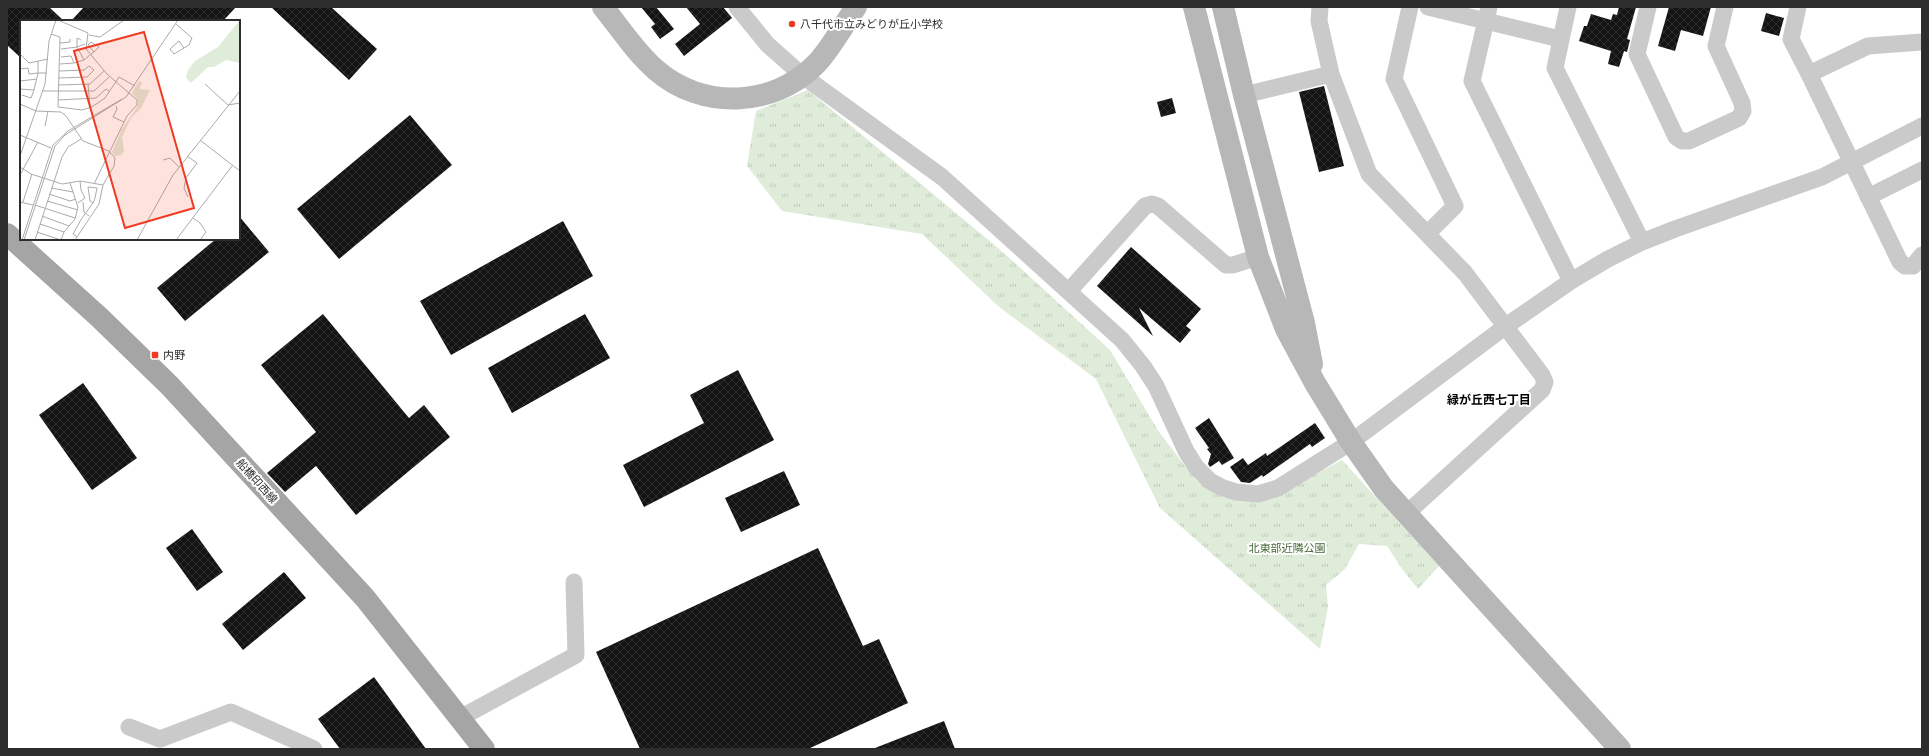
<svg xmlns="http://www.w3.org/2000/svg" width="1929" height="756" font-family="Signika,'Noto Sans JP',sans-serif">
  <defs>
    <pattern id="grass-tufts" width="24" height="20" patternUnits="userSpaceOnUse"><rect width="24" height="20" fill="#dfecd9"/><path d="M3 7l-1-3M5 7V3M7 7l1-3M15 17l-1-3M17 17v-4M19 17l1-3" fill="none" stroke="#c0cbbb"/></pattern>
    <pattern id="building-cross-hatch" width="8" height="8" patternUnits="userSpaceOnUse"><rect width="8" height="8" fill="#141414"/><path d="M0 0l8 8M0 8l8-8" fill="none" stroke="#2e2e2e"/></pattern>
  </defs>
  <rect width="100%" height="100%" fill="#fff"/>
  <!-- grass -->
  <path fill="url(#grass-tufts)" d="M808,90L1004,253L1110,350L1159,432L1196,480L1222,494L1276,495L1342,460L1439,566L1418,589L1402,569L1387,546L1359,544L1345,569L1326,585L1328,607L1320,649L1160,508L1096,379L998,306L922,234L782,211L747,166L756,111Z"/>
  <!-- building -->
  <path fill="url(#building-cross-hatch)" d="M7,7H49L64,21H21V58L7,45Z
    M84,7H236L223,21H71Z
    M271,7H331L377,49L349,80Z
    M641,7H656L674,29L660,39L651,27L655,24Z
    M686,7H723L732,18L684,56L675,44L700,24Z
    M1619,7H1636L1627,39L1630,40L1627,52L1624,51L1619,67L1608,64L1611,51L1579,41L1584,26H1587L1591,14L1611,20L1613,14L1617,15Z
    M1669,7H1711L1703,36L1681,30L1675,51L1658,46Z
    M1766,13L1784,18L1779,36L1761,31Z
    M1324,86L1344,166L1319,172L1299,92Z
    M1172,98L1176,113L1161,117L1157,102Z
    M410,115L452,165L339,259L297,209Z
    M239,216L269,252L185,321L157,288L216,239H239Z
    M563,221L593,276L451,355L420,301Z
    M1131,247L1201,309L1186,326L1191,330L1180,343L1139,308L1153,336L1097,286Z
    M323,314L409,418L424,405L450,437L356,515L316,466L285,492L267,473L316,432L261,365Z
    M585,314L610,358L512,413L488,368Z
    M738,370L774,440L644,507L623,465L704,423L690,395Z
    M83,383L137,458L92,490L39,415Z
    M1209,418L1234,458L1222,465L1219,461L1210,467L1208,464L1211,454L1207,449L1209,448L1195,428Z
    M1315,423L1325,438L1312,447L1310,444L1263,477L1262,475L1250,483L1241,482L1230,467L1243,458L1248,465L1266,453L1267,456Z
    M784,471L800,505L741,532L725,498Z
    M192,529L223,572L197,591L166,548Z
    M818,548L863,646L879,639L908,703L808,749H640L596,652Z
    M284,572L306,598L243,650L222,624Z
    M374,677L426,749H340L318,719Z
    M944,721L955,749H875V748Z"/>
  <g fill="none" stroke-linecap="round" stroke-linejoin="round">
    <!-- street -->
    <path stroke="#cacaca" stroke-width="17" d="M737,7L767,44L803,76L942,177L1122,340L1143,366L1156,386L1186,451L1196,467L1210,481L1221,487L1236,492L1258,494L1278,488L1351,442L1506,326L1571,281L1608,259L1642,242L1675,229L1822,177L1922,126
      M1320,7L1319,21L1331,74L1369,174L1465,273L1542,375L1545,382L1542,390L1406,514
      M1410,7L1394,79L1455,206L1427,234
      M1428,7L1560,39
      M1489,7L1472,81L1571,281
      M1568,7L1555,68L1642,242
      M1648,7L1637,54L1676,137L1682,141H1689L1739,118L1743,111L1742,103L1716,46L1725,7
      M1798,7L1791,39L1809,74
      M1922,42L1868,46L1809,74L1900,262L1905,266H1913L1922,255
      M1244,95L1331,74
      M1868,197L1922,170
      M1069,291L1145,206L1152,204L1158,206L1226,265H1233L1258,257
      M460,718L576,655L574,582
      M129,727L160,739L231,712L314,749"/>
    <!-- secondary -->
    <path stroke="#b7b7b7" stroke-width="22" d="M603,7C620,28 636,53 656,70C702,110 773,108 816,64C830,50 844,24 856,7
      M1194,7L1258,257L1286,329L1315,383L1351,442L1384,489L1620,749
      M1223,7L1244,95L1304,323L1312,364"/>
    <!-- primary -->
    <path stroke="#a5a5a5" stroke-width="22" d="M7,234L99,317L170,386L365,598L484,749"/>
  </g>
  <!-- markers -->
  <g fill="#f03b22" stroke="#fff" stroke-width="1.5">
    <circle cx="792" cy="24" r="4"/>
    <rect x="151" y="351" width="8" height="8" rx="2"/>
  </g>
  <g text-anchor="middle" stroke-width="4" stroke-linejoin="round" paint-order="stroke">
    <!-- poi labels -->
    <g font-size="11" fill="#2d2d2d" stroke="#fff" text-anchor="start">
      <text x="800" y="28">八千代市立みどりが丘小学校</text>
      <text x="163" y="359">内野</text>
    </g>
    <!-- street labels -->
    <g font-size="11" fill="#2d2d2d" stroke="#fff">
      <text transform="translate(257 481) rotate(48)" y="4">船橋印西線</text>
    </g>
    <!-- park labels -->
    <g font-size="11" fill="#466b38" stroke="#fff">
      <text x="1287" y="552">北東部近隣公園</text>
    </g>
    <!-- neighbourhood labels -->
    <g font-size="12" font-weight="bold" fill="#000" stroke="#fff">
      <text x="1489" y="404">緑が丘西七丁目</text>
    </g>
  </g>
  <!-- overview -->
  <g transform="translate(20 20)">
    <rect width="220" height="220" fill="#fff"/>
    <path d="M119,61L122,63L119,69L130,70L121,88L111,98L102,117L104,131L101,135L95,136L92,132L102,109L118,86V80L112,73Z" fill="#dfecd9"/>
    <path d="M220,0V43L206,40L194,47H188L171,63L166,58L168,50L175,41L198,27Z" fill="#dfecd9"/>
    <path fill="none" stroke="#ababab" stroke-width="1" d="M38,0L68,13L66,29L87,54L117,80V85L107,96L74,164M156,4L172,18L169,25L154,34L150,29L159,21L164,28M31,14L40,17L38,87L62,90L72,87L85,78L99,57L115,66M69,15L80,17L104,0M61,20L57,18V27L65,24M40,23L50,22V19M41,29L57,27L64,40L71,34L74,32L79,27L71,22L68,25L74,32M0,34L9,43L28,39M41,37L51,36L54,43L64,40M40,44L54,43M0,49L8,48L9,54L18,53V41M39,58L67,57L74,50L69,46L64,50L39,51M0,61L17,59M68,64L70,87M185,64L208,85L220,83M38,65L70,64L84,51M0,69L14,70L18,53H27M23,71H74L89,57M2,75L11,78L14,70M38,80L76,78L86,69L89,71M0,84L16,91L41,92L46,96L63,121L89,131L95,138L94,146L83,165L79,184L55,220M96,86L97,89L93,97L104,102M25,106L28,91M0,115L31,128M180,120L220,151M0,136L25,64L29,21L36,0M167,136L177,143L166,158L164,168L168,177M143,140L150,138L159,147M0,147L11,154L42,164L60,161L61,170L65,178L58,183M0,155L18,122M60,161L83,165M31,168L53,172M29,174L50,181L56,179M27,181L58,190M0,182L13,185M3,182L12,154M63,182L64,192L69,196M15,185L55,198M22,196L49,206M173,198L180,203L186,212L180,220M20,204L44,212M17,212L41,220M57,217L53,214L62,198L73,183L75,178L77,168L68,167L70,181L73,183M2,220L33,125L48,111L102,79M4,220L35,126L45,115L106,77L158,0M15,220L42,137L48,127L61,119M41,220L44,212L55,199L58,187L50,163M117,220L153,155L220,71M156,220L212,146"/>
    <path fill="#f03b22" fill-opacity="0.15" stroke="#f03b22" stroke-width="2" d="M124,12L174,188L105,208L54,31Z"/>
    <rect width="220" height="220" fill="none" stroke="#2d2d2d" stroke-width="2"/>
  </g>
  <!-- border -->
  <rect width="1929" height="756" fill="none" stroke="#2d2d2d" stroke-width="16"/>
</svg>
